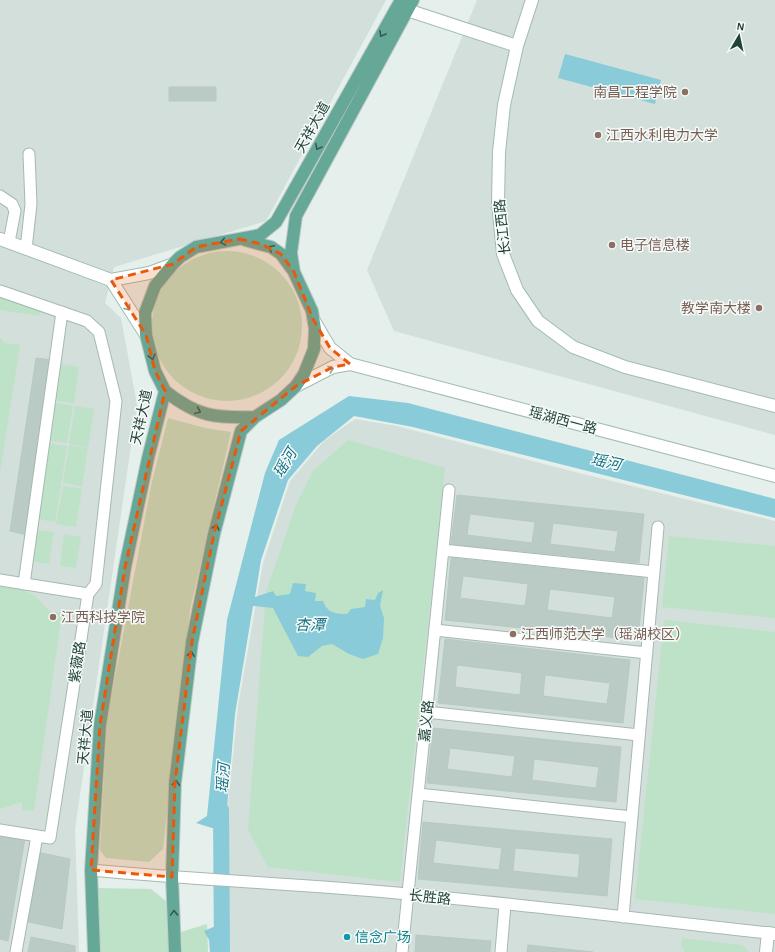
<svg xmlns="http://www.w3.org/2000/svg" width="775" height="952" font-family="'Alegreya Sans','Noto Sans SC',sans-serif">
  <rect width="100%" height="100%" fill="#e5efeb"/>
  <!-- built -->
  <path fill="#d3dfda" d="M0,0H386L266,221L114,267L105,303L121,318L137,405L75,829L79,952H0Z
    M477,0H775V435L394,331L367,270Z
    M355,419L397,426L579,473L775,521V952H229L227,815L238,706L263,563L290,481L324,441Z"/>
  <!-- green -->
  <path fill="#bde2c7" d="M152 326a75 75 0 1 1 150 0a75 75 0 1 1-150 0Z
    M0,292L42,307L40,316L0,310Z
    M0,337L5,343L20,345L0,473Z
    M59,364L79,367L74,403L53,400Z
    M53,402L73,406L67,443L47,440Z
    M75,406L94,409L88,447L69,444Z
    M168,418L205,428L231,432L190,610L163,849L149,862L106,858L100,850L107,720L151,486Z
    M348,440L445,468L400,882L268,867L248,830L266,592L296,505L313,471Z
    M47,443L67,446L61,484L41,481Z
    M69,445L88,448L82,486L63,483Z
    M42,481L61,485L55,522L36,519Z
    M63,486L82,489L76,527L56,524Z
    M37,530L54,532L49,564L33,561Z
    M64,534L81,537L76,568L60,566Z
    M669,536L775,546V618L662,607Z
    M0,584H8L23,590L35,596L49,611L62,613L34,811L22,810V802L0,809Z
    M664,620L775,632V914L635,899Z
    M97,888L151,889L167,902L169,952H99Z
    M207,924L208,952H182L181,932Z
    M682,938L742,945L749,952H685L681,946Z"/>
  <!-- water -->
  <path fill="#89cbd8" d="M565,54L661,80L655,104L558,78Z
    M349,396L408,403L775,499V518L413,427L354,416L317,446L288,480L261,560L255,597L273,591L276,596L290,594L293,583L306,584L305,591L316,593L315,601H323C327,613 336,614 347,614L351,609L365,607L366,599L375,600L378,593L383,590L380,606L384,618L383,638L378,654L363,659L349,654L332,644L322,646L308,657L298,656L273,608L253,606L235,714L225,832L196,823L207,816L227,620L265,473L279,440Z
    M225,922L228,952H210L209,940L204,931Z"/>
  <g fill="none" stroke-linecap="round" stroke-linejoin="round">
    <!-- river -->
    <path stroke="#89cbd8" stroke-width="16" d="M221,810L222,952"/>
  </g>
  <!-- building -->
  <path fill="#bacac4" stroke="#b7cac2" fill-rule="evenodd" d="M169,87H216V101H169Z
    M36,358L53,360L27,535L10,531Z
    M457,495L644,514L639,563L451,544ZM470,514L535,522L532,543L467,535ZM553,523L618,531L615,552L550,544Z
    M451,558L644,578L638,640L445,620ZM463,576L528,584L525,606L460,598ZM550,589L615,597L612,618L547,610Z
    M445,639L630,660L623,723L438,703ZM457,665L522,673L520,695L455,687ZM545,675L610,683L607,704L543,696Z
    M433,728L621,747L616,802L427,783ZM450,748L515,756L512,777L447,769ZM534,759L599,767L596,788L532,780Z
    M423,822L612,839L607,896L418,879ZM436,840L502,848L499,870L433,863ZM515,848L580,854L578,878L513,871Z
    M0,834L25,838L8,941L0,939Z
    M37,852L70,859L62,929L24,921Z
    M416,935L491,941L490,952H415Z
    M31,937L75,946V952H28Z
    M528,945L593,952H527Z"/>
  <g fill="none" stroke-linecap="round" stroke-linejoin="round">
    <!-- street casing -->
    <g stroke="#a7b8b3" stroke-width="13">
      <path id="street" d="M0,196L12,204L15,211L9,242
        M26,249L31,204L29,154
        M0,291L87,321L99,332L101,340L116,401L96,584L88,594
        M443,550L654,572
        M0,580L88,594L50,838L0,830
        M24,584L62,312
        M435,630L647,653
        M426,712L639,735
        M418,794L632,817
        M91,870C197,880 302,884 408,894C528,905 648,920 768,933
        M623,917L658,527
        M16,952L37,836
        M402,952L449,490
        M501,952L505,905"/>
    </g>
    <!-- secondary casing -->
    <g stroke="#a2bcb3" stroke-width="14">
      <path id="secondary" d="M398,7L517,46L504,105L499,152L498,202L503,254L517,290L538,321L573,347L625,367L775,406
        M517,46L532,0
        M0,239L111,280L149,273L173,264
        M111,280L146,335
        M350,364L775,476
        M296,386L333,367L350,364L330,348L313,319
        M766,952L768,933L775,934"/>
    </g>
    <!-- primary casing -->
    <g stroke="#c1cac8" stroke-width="14">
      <path id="primary" d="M245,240L271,247L281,254L292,269
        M165,391C198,417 215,418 255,417
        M94,952L91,870L100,725L125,567L148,458L165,391L155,371L146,335L145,313L155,286L173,264L180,257L196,247L260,235L276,222L401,0
        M175,952L172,877L175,783L192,642L214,534L241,431L255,417L281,400L296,386L304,374L314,349L315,329L312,311L294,272L291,253L296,216L413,0"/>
    </g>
    <!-- street -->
    <use href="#street" stroke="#fff" stroke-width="11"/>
    <!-- secondary -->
    <use href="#secondary" stroke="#fff" stroke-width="12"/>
    <!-- primary -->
    <use href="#primary" stroke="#66a898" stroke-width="12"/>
  </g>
  <!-- one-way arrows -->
  <defs><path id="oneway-chevron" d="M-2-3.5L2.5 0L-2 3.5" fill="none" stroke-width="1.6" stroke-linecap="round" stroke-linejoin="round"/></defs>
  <g stroke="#335c52">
    <use href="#oneway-chevron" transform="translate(382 34) rotate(119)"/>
    <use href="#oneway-chevron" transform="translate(318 147) rotate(119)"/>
    <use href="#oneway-chevron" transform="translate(223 242) rotate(169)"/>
    <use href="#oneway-chevron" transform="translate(271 248) rotate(-153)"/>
    <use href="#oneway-chevron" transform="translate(152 357) rotate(76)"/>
    <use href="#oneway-chevron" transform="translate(198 411) rotate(23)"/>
    <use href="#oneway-chevron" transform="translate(216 527) rotate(-75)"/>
    <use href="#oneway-chevron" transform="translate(191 654) rotate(-83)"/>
    <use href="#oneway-chevron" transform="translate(176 783) rotate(-86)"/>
    <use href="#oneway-chevron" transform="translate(174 913) rotate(-92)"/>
  </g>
  <g stroke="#90a19d">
    <use href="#oneway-chevron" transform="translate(128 308) rotate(54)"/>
    <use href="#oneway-chevron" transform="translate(331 369) rotate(-20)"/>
  </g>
  <!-- marked area -->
  <path fill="#e8590c" fill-opacity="0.2" stroke="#e8590c" stroke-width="3" stroke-dasharray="8 5" stroke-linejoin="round" d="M239,239L261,244L281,254L294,272L313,319L330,348L350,364L333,367L296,386L241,431L214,534L192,642L175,783L172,877L91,870L100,725L125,567L165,391L155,371L146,335L111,280L173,264L196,247Z"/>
  <!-- markers -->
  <g fill="#8d6e63" stroke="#f6fbf9" stroke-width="1.5">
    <circle cx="685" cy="92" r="4"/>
    <circle cx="598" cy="135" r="4"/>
    <circle cx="612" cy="245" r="4"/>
    <circle cx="759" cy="308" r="4"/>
    <circle cx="53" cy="617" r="4"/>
    <circle cx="513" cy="634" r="4"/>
  </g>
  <circle fill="#0f9aa8" stroke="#f6fbf9" stroke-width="1.5" cx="347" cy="937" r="4"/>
  <g text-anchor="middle" stroke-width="3" stroke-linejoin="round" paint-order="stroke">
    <!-- education labels -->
    <g font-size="14" fill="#785e54" stroke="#f6fbf9" text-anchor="start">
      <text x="677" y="97" text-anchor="end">南昌工程学院</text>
      <text x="606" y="140">江西水利电力大学</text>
      <text x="620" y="250">电子信息楼</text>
      <text x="751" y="313" text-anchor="end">教学南大楼</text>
      <text x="61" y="622">江西科技学院</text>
      <text x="521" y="639">江西师范大学（瑶湖校区）</text>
    </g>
    <!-- street labels -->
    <g font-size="14" fill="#22433b" stroke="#f6fbf9">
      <text transform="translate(312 127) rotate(-61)" y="5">天祥大道</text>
      <text transform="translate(502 227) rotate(-96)" y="5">长江西路</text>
      <text transform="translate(141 417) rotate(-78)" y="5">天祥大道</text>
      <text transform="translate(563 420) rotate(15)" y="5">瑶湖西一路</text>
      <text transform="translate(77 662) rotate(-81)" y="5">紫薇路</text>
      <text transform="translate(426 721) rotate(-84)" y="5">嘉义路</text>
      <text transform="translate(85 737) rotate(-85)" y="5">天祥大道</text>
      <text transform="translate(430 897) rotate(6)" y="5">长胜路</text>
    </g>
    <!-- culture labels -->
    <g font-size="14" fill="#0d838f" stroke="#f6fbf9" text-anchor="start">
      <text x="355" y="942">信念广场</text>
    </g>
    <!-- water labels -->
    <g font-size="15" font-style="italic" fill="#167185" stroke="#f6fbf9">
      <text transform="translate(606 462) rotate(13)" y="5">瑶河</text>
      <text transform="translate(285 463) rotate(-59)" y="5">瑶河</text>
      <text x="310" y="630">杏潭</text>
      <text transform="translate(223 778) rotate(-86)" y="5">瑶河</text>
    </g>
  </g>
  <!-- north arrow -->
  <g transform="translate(739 36) rotate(9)" stroke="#f6fbf9" stroke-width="3" paint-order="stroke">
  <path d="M0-3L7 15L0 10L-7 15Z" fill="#22433b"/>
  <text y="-6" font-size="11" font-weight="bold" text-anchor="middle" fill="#22433b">N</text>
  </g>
</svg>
